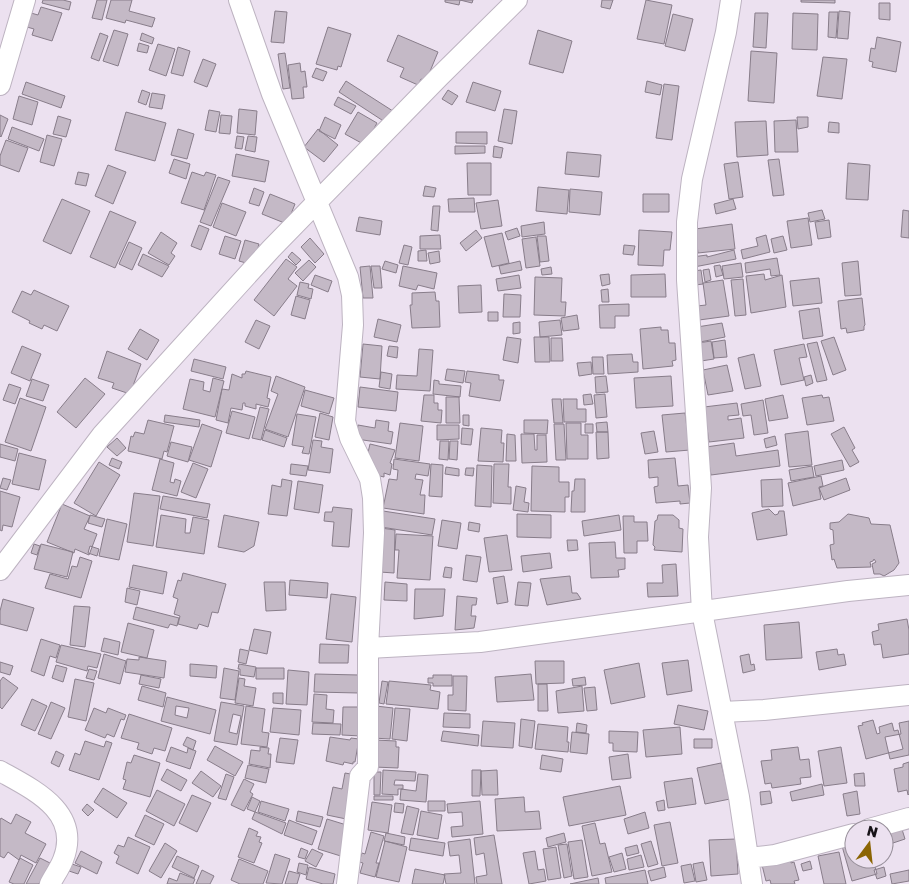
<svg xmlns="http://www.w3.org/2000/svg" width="909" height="884" font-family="'Golos Text',sans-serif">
  <rect width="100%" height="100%" fill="#ece1f0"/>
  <!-- building -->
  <path fill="#c4b9c6" stroke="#887d8a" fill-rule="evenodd" d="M43,0H63L71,2L69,10L42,3Z
    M97,0H107L102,20L92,18Z
    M111,0H132L129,11L155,18L152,27L126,20L125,23L106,18Z
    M445,0H473L472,3L460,0L459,5L445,2Z
    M602,0H613L610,9L601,7Z
    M646,0L672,5L664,44L637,39Z
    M801,0H835V3L801,2Z
    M879,3H890V20L879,19Z
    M41,7L62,13L52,41L32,35L34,29L27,27L31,13L38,15Z
    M275,11L287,12L284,43L271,42Z
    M839,11L850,12L848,39L837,38Z
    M829,12H838L836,38L828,37Z
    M755,13H768L766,48L753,47Z
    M793,13L818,14L817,50L792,49Z
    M673,14L693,19L685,51L665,46Z
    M328,27L351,34L341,67L338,66L337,70L316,64Z
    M114,30L128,34L118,66L103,61Z
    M538,30L572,41L563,73L529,64Z
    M100,33L108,36L99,61L91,58Z
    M142,33L154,38L152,44L140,40Z
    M398,35L438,52L426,81L421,79L418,85L400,77L404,68L387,61Z
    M877,37L901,42L896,72L872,67L873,62L869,61L871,48L875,49Z
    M139,43L149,46L147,53L137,51Z
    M158,44L175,49L166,76L149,70Z
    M178,47L190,51L183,76L171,73Z
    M751,51L777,53L774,103L748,101Z
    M285,53L290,88L283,89L278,54Z
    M823,57L847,59L842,99L817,96Z
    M203,59L216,64L207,87L194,82Z
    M300,63L301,72L305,71L307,87H303L304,98L292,99L288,65Z
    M316,68L327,72L323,81L312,77Z
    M346,81L396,113L388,124L339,92Z
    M647,81L662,85L660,95L645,92Z
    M26,82L65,96L61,108L22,94Z
    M473,82L501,91L495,111L466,102Z
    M664,84L679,86L672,140L656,138Z
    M142,90L150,93L146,105L138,102Z
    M448,90L458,96L452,105L442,99Z
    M152,93L165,95L162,109L149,107Z
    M19,96L38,102L32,125L13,119Z
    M338,97L356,106L351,114L334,105Z
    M239,109L257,111L255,135L237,133Z
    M504,109L517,111L512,144L498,141Z
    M209,110L220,112L216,132L205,130Z
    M126,112L166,123L155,161L115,150Z
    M358,112L377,123L365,145L345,134Z
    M0,115L8,119L1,137L0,136Z
    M221,115L232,116L230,134L219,133Z
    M58,116L71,120L66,137L53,134Z
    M325,117L341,125L335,139L319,131Z
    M797,117H808V127L798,129Z
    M796,120L798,152H775L774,121Z
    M766,121L768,155L737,157L735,122Z
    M829,122L839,123V133L828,132Z
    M12,127L44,139L39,151L8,139Z
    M178,129L194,134L187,159L171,155Z
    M318,129L338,145L324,162L304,147Z
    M456,132H487V144L456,143Z
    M47,135L62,139L54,166L40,162Z
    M237,136L244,137L242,149L235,148Z
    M248,136L257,137L255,152L245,150Z
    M6,140L28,148L19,172L0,165V156Z
    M455,146H485V153L455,154Z
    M494,146L503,148L501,158L493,157Z
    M567,152L601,155L599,177L565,174Z
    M236,154L269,161L265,182L232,176Z
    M174,159L190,164L186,179L169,173Z
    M779,159L784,195L773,196L768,160Z
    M738,162L743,197L729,199L724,164Z
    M467,163H491V195H468Z
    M848,163L870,165L868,200L846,199Z
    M108,165L126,172L113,204L95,196Z
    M78,172L89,174L86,186L75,184Z
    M192,172L204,176L206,172L216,175L204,210L181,203Z
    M218,177L230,181L211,226L200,222Z
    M425,186L436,188L434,197L423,196Z
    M538,187L569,190L567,214L536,211Z
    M254,188L264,192L259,206L249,203Z
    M570,189L602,192L600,215L569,212Z
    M270,194L295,204L287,224L262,214Z
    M643,194H669V212H643Z
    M474,198L475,212H449L448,199Z
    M62,199L90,211L71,254L43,241Z
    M733,199L736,209L716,214L714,204Z
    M498,200L502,226L481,229L476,203Z
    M222,203L246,212L236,236L213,227Z
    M433,206H440L438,231L431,230Z
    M822,210L825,219L810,222L808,213Z
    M903,210L909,211V238L901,237Z
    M110,211L136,222L115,268L90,257Z
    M359,217L382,221L380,235L356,231Z
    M808,218L812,245L791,248L787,221Z
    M829,220L831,237L818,239L815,222Z
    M544,222L545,234L522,237L521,226Z
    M732,224L735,249L698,253L695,229Z
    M199,225L209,229L201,250L191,246Z
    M517,228L520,236L508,240L505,232Z
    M476,230L482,238L466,251L460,243Z
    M639,230L672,232L670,250H664L663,266L638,265Z
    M161,232L177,243L171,253L175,256L169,265L148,253Z
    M502,233L509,263L492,267L484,237Z
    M440,235L441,249H420V236Z
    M766,235L770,252L743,259L741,250L758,246L756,238Z
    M225,236L241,241L235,259L219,254Z
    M537,236H546L549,261L540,262Z
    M783,236L787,250L774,253L771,239Z
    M536,237L540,266L526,268L522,239Z
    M310,238L324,254L315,263L301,247Z
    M245,240L259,244L253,265L239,261Z
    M129,242L142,248L132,270L119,264Z
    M404,245L412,247L408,265L399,263Z
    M624,245L635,246L633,255L623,254Z
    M426,250L427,261H418V251Z
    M734,250L736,259L694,267L692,257L707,255V257Z
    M439,251L440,262L430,264L428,253Z
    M292,252L301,260L296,265L288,257Z
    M143,254L169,266L162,277L138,265Z
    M777,258L780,275L771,276L770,269L746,273L745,263Z
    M286,259L297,267L288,279L297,286L274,316L254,300Z
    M309,260L316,267L303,281L295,273Z
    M385,261L398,265L396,273L382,269Z
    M520,261L522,270L501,274L499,266Z
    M858,261L861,295L845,296L842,263Z
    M741,263L743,277L724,279L722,266Z
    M720,265L723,275L716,277L714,266Z
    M370,266L373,298H363L360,267Z
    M371,266H380L382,288H374Z
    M403,266L437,273L434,289L418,285L416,290L399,286Z
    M551,267L552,274L542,275L541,269Z
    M709,269L711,280L705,282L703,270Z
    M701,270L703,284L695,285L693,271Z
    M609,274L610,284L602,286L600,275Z
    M665,274L666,297H631V275Z
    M764,274L765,280L782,275L786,307L751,313L746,276Z
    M315,275L332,281L328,292L311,285Z
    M519,275L521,288L498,291L496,279Z
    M535,277L562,278L561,302H566L565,316L534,315Z
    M819,278L822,303L793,306L790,281Z
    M743,279L746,315L735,316L731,280Z
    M723,280L729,316L699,320L697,306L706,305L703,283Z
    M300,282L309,284L308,288L313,289L311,299L297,295Z
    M481,285L482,312L459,313L458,286Z
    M608,289L609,302H602L601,290Z
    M34,290L69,306L57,331L44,325L42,329L29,323L30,321L12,312L22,291L31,295Z
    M435,292L436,301H439L440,327L412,328L410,305H412V293Z
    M504,294L521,295L520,317H503Z
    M296,296L310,300L305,319L291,315Z
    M862,298L865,325L864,326V330L847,333L846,328L841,329L838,301Z
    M629,304V316H615V328H600L599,305Z
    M819,308L823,336L803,339L799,311Z
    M488,312H498V321H488Z
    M577,315L579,329L563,331L561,318Z
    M378,319L401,325L397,342L374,337Z
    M256,320L270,326L259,349L245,342Z
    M560,320L562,335L540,337L539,322Z
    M520,322V333L513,334V323Z
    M722,323L725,337L700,342L697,327Z
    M661,327V330H668L669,343H675L676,360L672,361L673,366L643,369L640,329Z
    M140,329L159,340L147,360L128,349Z
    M507,337L521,339L518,363L503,360Z
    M534,337H549L550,362H535Z
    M834,337L846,370L833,375L821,341Z
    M551,338H562L563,361H551Z
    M725,340L727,357L714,358L712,342Z
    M711,341L714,359L701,361L698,343Z
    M817,342L827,380L817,382L807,344Z
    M363,344L382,346L380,379L360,377Z
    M804,344L807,357L799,358L804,380L781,385L774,350Z
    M22,346L41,354L30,381L11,373Z
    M389,346L398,347L397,358L387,356Z
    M419,349L433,350L430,391L396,389L397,375L417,376Z
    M107,351L141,364L130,394L112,388L114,383L98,378Z
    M632,354L633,362H638V372L608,374L607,355Z
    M754,354L761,386L745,389L738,358Z
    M592,357H603L604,374H593Z
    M194,359L226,367L223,379L191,371Z
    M591,362L592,374L579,376L577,363Z
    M727,365L733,391L708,395L703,370Z
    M447,369L465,371L463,383L445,380Z
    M246,371L271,377L267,398L270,399L268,407L256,404V409L245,406V403H243L242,410L231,408L228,423L216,420L222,389L229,390L232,374L242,378V374H245Z
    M467,371L499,375V380H504L500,401L469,396L471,383L465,382Z
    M381,372L392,374L390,389L379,387Z
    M811,375L813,383L806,386L804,377Z
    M276,376L305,387L288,437L265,429L278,394L271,391Z
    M606,376L608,392L596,393L595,377Z
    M671,376L673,406L636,408L634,378Z
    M85,378L105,394L76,428L57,412Z
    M213,378L224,381L215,417L183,409L190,379L204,382L203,390L210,392Z
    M32,379L49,385L43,401L26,396Z
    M434,380L439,381V384L461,386L460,397L433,394Z
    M9,384L21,388L15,404L3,400Z
    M360,387L398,392L396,411L358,407Z
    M305,390L334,398L329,414L301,406Z
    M591,394L593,404L584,405L583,395Z
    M605,394L607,417L596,418L594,395Z
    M424,395H434V403H438V410H442L441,423L421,421Z
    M783,395L788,418L769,421L765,399Z
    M822,395L823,398L829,397L834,421L807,425L802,398Z
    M446,397H459L460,423H446Z
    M20,398L46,407L31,451L5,442Z
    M552,399H561L563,423H554Z
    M563,399H577V409H586V422H564Z
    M763,400L768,433L754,435L751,415L743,416L741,404Z
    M737,403L739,415L728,416V420L741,418L744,438L709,442L704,407Z
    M260,407L269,409L261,440L252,438Z
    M232,411L255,417L249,439L226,433Z
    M320,413L333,417L329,440L315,437Z
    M685,413L690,450L666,452L662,415Z
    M297,414L316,417L309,454L302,453L304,447L292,445Z
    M165,415L200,420L199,427L164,422Z
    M463,415H469V426L463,425Z
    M148,420L174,426L167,452L164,451L162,459L128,451L131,436L133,437L135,432L144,434Z
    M376,420L389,422L388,431L393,432L391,444L356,439L358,425L375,428Z
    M524,420H548L547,434L524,433Z
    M607,422L608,432H597L596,423Z
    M400,423L423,426L419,461L395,458Z
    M566,423H581V435H588V459H567Z
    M202,424L222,431L211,467L189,460Z
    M554,424H564L566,460H556Z
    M585,424H593V433H585Z
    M437,425H459V439L437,440Z
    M844,427L855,448L852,450L859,462L850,467L831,434Z
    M462,428L473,429L471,445L461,444Z
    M481,428L502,430L501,443H504L503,462L478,461Z
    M265,430L287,438L284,447L262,440Z
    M654,431L658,452L645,454L641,433Z
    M808,431L812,465L789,467L785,434Z
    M596,432H608L609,458L597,459Z
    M507,434L515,435L516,461H506Z
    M521,434H534L535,450H537V435H546L547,462L522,463Z
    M775,436L777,445L766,448L764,439Z
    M117,438L126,448L117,456L107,447Z
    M313,440L322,441L321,447L333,449L330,473L308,470Z
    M440,441H449L448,460L439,459Z
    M450,441H458L457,460L449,459Z
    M171,442L192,447L188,462L167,456Z
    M734,443L736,456L778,450L780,466L711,475L706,447Z
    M0,444L18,449L15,461L0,457Z
    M370,444L395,450L390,463L392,464L390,475L384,473V477L367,473L366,461Z
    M19,453L46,460L39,490L12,484Z
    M112,458L122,462L119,469L109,465Z
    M675,458L678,486L688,485L690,503L680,504V501L656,503L654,487L658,486V477L649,478L648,460Z
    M160,459L174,463L170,482L174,483L175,479L181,481L177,496L152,490Z
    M394,459L430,464L428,476L416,474L415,479L423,480L420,495H425L424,514L383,508L389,479L397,480L398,470L393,469Z
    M842,460L844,470L816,476L814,466Z
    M99,462L120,475L96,516L74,503Z
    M193,463L208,469L196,498L181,492Z
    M291,464L308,466L306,476L290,474Z
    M431,464L443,465L442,497L429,496Z
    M494,464H509L508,487H511V504L493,503Z
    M477,465L492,466L491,507L475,506Z
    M532,466L559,467V482H569V497H565V512L531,511Z
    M812,466L814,477L791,481L789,470Z
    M446,467L459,469V476L445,474Z
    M466,468H474L473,476L465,475Z
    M821,476L823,486L819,487L821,499L793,506L788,483Z
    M3,478L11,480L7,490L0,488Z
    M846,478L850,490L824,500L819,488Z
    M282,479L292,481L287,516L268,514L272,485L281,487Z
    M575,479H585V512H571L572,491H574Z
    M782,479L783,506L762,507L761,480Z
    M298,481L323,485L319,513L294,509Z
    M516,486L526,488L524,502L529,503L528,512L513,510Z
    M0,491L20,497L12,527L3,525L2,531L0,530Z
    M134,493L160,496L153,546L127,542Z
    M163,496L210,504L207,518L160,509Z
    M62,504L90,516L84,529L97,534L89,555L75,549L74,553L47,542Z
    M333,507L352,509L349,547L332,546L334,522L324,521L325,512H332Z
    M769,509L775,515L778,514L779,511H784L787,535L757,540L752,513Z
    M383,511L435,519L432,535L381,527Z
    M517,514L551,515V538L517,537Z
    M848,514L869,518L871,524L890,525L899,563L894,570L884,576L880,574H874L872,564L876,562L874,559L873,561L870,562L871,567L837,568L834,559L832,560L830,545L834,544L833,530L830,529V523L839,522Z
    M90,515L105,519L102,527L88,523Z
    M161,515L186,519L185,533H190L193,517L209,520L204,554L156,547Z
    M224,515L259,522L254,546L244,552L218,547Z
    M619,515L621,530L584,536L582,521Z
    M658,515H673L679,520V528L683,529L682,552L654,550L655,547L653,545L655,521L657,520Z
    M623,516H634V522H647L648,541H637V553H624Z
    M107,519L127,524L119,560L99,556Z
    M442,520L461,523L457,549L438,546Z
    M469,522L480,524L479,532L468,530Z
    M381,528L395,530L394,573L380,572Z
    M396,534L433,536L430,580L397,578L399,550H395Z
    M507,535L512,570L489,572L484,538Z
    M567,540H577L578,550L568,551Z
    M615,542L616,558H625V569L618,570L619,577L591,578L589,543Z
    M34,544L40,546L37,555L31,553Z
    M41,544L73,552L67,577L34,569Z
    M90,546L99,549L97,556L88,553Z
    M550,553L552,568L523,572L521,556Z
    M466,555L481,557L477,582L463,580Z
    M80,557L92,561L81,598L45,588L50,574L68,579L72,566L77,567Z
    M676,564L678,596L648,597L647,583H663L662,565Z
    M133,565L167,572L163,594L129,587Z
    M445,567L452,568L451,578L443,577Z
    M183,573L226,584L218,613L212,612L208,627L199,624L197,629L178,624L180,616L174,614L178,599L173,597L178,580L181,581Z
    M504,576L508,602L497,604L493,578Z
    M570,576L572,593H577L581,599L547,605L540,579Z
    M290,580L328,583L327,598L289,595Z
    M264,582H285L286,610L266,611Z
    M385,582L407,584V601L384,600Z
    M518,582L531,583L528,606L515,605Z
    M127,588L140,591L137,605L125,602Z
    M415,589H445L443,616L414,619Z
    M331,594L356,597L352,642L326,639Z
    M457,596L477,598L476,605H472L471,616H476L474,628L455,630Z
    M3,599L34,608L27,631L0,624V611Z
    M74,606L90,607L85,647L70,645Z
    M136,607L179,618L177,626L170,624L168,628L133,619Z
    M907,619L909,630V654L883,658L881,644L874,645L872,632L879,630L878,624Z
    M799,622L802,658L766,660L764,625Z
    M128,623L154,630L147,658L121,652Z
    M254,629L271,632L267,654L249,650Z
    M104,638L120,642L118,655L101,651Z
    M41,639L60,645L56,658L50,656L44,676L31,671Z
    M320,644L349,645L348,663H319Z
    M61,645L101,654L97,668L88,666L87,671L56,662Z
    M240,649L249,651L246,664L238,662Z
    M837,649L838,655L844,654L846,665L819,670L816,652Z
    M104,654L126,661L120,684L98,678Z
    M749,654L751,665L754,664L755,670L743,673L740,656Z
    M139,657L166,661L164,678L125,672L127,659L139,660Z
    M688,660L692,691L667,695L662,663Z
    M535,661H564V683L536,684Z
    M0,662L13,666L10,675L0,672Z
    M639,663L645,697L611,704L604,670Z
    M190,664L217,666L216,678L190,676Z
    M239,664L256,667L254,677L240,675V669H238Z
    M56,665L67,668L63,682L52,678Z
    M224,668L239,671L235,700L220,698Z
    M256,668H284V679H256Z
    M89,669L97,671L94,680L86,678Z
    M288,670L309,672L307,705L286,704Z
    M315,674L359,675V693L314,692Z
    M531,674L534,700L497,702L495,677Z
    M141,675L161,679L159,688L139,684Z
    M433,675H452V686H433V683H428V678H433Z
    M453,676H467L466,711L448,710V695H453Z
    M3,677L18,688L2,709L0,707V681Z
    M585,677L586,685L573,686L572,679Z
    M239,678L245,679L244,686L256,688L253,706L235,703Z
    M75,679L94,683L86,721L68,717Z
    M382,681L388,682L384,704L379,703Z
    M389,681L431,685L430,690L440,692L438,709L386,704Z
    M538,684H547L548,711H538Z
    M142,686L166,693L163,707L138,700Z
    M582,686L584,711L558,713L556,691Z
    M595,687L597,710L587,711L584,688Z
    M273,693H283V704L273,703Z
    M314,694L327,695L326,709L334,710L333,723L312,722Z
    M167,697L216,710L210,734L161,721ZM176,706L189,708L187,718L175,715Z
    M32,699L47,706L35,731L21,725Z
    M51,702L65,708L51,739L38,734Z
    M221,702L244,706L237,745L214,741ZM233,714L241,716L237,734L229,732Z
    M678,705L708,711L704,730L674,724Z
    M246,706L265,709L262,732L269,733L267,747L241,744Z
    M376,706L393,708L390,739L373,738Z
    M343,707H362L361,736L342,735Z
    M94,708L106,713L108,708L126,715L124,720L121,719L114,737L107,734L105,738L85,730Z
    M273,708L301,710L299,735L270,732Z
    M395,708L410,709L407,741L392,739Z
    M444,713L470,714V728L443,727Z
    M129,714L172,728L165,751L154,748L152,754L137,749L139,743L121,738Z
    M521,719L535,721L532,748L519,746Z
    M873,720L877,734L880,733L879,727L892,723L894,731L898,730L903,749L866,759L858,726L863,725L862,723Z
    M483,721L515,723L513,748L481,746Z
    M909,721V755L890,759L885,737L901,734L899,723Z
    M313,723L341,724L340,735L312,734Z
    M577,723L587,725L586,733L576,732Z
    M538,724L568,727L567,742H569L568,752L535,749Z
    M680,727L682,754L646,757L643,730Z
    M443,731L479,735L478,746L441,741Z
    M609,731L638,732L637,752L613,751V743H609Z
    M572,732L589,734L587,754L570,752Z
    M187,737L196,741L193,750L183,745Z
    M330,737L350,740L351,738L359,739L355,762H353V764L344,762L343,765L326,761Z
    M280,738L298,740L294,764L276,762Z
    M694,739H712V748H694Z
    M375,740L396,741V747H399L398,768L374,767Z
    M85,741L104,747L106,741L112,743L99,780L69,770L75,753L80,755Z
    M215,746L243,762L235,776L207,760Z
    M171,747L187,753L188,748L196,751L190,769L166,761Z
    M260,747L269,748L268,754H271L270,768L249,764L251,750L260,751Z
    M798,747L800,760L809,759L811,777L800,778L801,784L772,788L771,783L765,784L761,761L772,760L771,750Z
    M841,747L847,783L824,786L818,751Z
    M56,751L64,755L59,767L51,763Z
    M628,754L631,778L612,780L609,757Z
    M134,755L160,763L150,797L123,789L126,780L123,779L127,762L131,763Z
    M542,755L563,759L561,772L540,769Z
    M909,762V794L908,795L907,790L898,792L894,769L903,767V764Z
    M721,763L730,799L705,804L697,768Z
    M248,765L269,769L266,783L245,778Z
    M167,769L187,780L181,791L161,780Z
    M383,770L416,772L415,781L395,780L394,785H403V789H398V795L382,794Z
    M472,770H481L480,796H472Z
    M497,770L498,795H482L481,771Z
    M201,771L221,786L213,797L192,783Z
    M374,772H381L380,795H374Z
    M345,773L356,775L351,820L327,815L333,787L342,789Z
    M864,773L865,786H855L854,774Z
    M226,774L234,777L226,800L218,798Z
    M418,774L428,775L426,802L400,800L401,789L416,791Z
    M692,778L696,804L668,808L664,782Z
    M244,779L254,784L250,792L253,794L244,811L231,805Z
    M822,784L824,795L792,801L790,792Z
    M620,786L626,815L569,826L563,797Z
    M103,788L127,803L117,818L94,802Z
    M157,790L185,804L174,826L146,811Z
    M770,791L772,803L761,805L760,792Z
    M857,791L860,814L847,816L843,794Z
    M192,795L211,803L197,832L179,823Z
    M374,796H393V800H374Z
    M252,797L260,801L255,812L247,809Z
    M524,797L525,812L539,811L541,829L497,831L495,799Z
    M664,800L665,810L658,811L656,802Z
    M261,801L289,809L285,821L258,812Z
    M428,801H445V811H428Z
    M480,801L483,834L452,837L451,827L463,826L462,812L448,813L447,804Z
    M372,802L392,805L388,833L368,830Z
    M395,803L404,804L403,813L394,812Z
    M87,804L94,810L88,816L82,810Z
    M407,806L419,809L413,835L401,833Z
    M298,811L323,817L320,827L296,821Z
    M421,811L442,815L438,839L417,835Z
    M255,812L286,823L282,834L252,819Z
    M645,812L649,828L628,834L624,819Z
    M16,814L31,822L25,833L46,844L36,863L21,855L19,860L8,852L4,858L0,856V820L1,818L11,824Z
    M145,815L164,824L154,845L135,836Z
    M327,819L353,827L344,857L318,849Z
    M289,820L317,831L312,845L284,835Z
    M670,822L678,863L662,866L654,825Z
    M595,823L600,844L605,843L612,872L592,876L582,826Z
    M901,826L905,839L884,846V832Z
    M249,828L258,832L256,836L261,837L259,842L262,843L254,863L238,857Z
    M371,832L384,836L376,863H379L375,877L360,873L363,863L359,862L362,853L365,854Z
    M386,833L405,837L404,845L384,841Z
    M564,833L566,842L548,847L546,838Z
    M494,835L502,884H477L476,877L487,875L484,853L476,855L474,838Z
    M128,837L150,847L138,874L116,863L119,856L114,853L118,845L124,847Z
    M411,838L445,843L443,856L409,850Z
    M470,839L475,884H446L444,874L461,873L459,855L450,856L448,842Z
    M736,839L738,874L711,876L709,840Z
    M582,840L588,877L574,879L568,842Z
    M385,841L407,847L399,882L376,877Z
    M651,841L658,864L648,867L641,844Z
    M165,843L177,851L161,878L149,871Z
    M854,843V859H873L877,874L852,881L842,846Z
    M567,844L572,876L564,878L558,845Z
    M637,845L639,853L627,856L625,848Z
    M556,847L561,878L548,880L543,849Z
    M301,848L308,851L305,859L298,857Z
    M312,849L323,854L316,867L305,861Z
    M81,851L102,862L97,874L75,863Z
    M535,851L538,870L544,869L546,881L529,884L523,853Z
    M839,852L846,884H824L818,856Z
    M622,853L626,869L614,872L609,857Z
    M275,854L290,859L282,884L266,883Z
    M641,855L644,867L629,870L627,859Z
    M177,856L199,866L194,878L172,867Z
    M20,858L33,865L24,884H14L9,882Z
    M40,858L50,863L39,884H26Z
    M790,858L791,863L794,862L799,880L794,881L795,884H771L770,880L766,881L762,865Z
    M239,859L268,871L263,884H240L231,880Z
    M810,861L812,869L803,871L801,864Z
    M703,862L707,880L696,882L693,864Z
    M299,863L308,865L306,875L297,872Z
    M72,864L81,867L78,874L69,871Z
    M691,864L695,881L684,883L681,866Z
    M309,867L335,874L333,884H323L306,879Z
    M664,867L666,877L651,881L648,871Z
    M884,867L886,876L877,879L874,870Z
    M415,869L445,875L443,884H412Z
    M202,870L214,876L210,884H196Z
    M645,870L648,884H606L605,878Z
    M909,870V881L892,884L890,874Z
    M289,871L300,874L297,884H285Z
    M180,873L195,879L193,884H167L169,878L177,881Z
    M598,878L599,884H570Z"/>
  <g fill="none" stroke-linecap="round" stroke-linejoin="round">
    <!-- minor casing -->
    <g stroke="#bdb3c1" stroke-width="22">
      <path id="minor" d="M239,0L272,94L348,277L352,295L353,325L345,421L350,438L370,479L373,498L374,533L368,648V767L360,776L347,884
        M731,0L726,32L692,179L687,222V280L701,488L698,537L702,612L739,797L752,884
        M0,85L25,0
        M0,570L102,435L271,249L439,77L517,0
        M368,648L480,642L848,591L909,585
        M722,712L764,710L909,695
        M0,771C34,790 82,812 63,860C60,868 54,876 50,884
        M869,829L909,818
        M748,858L775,855L854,834"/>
    </g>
    <!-- minor -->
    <use href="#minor" stroke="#fff" stroke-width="20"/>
  </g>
  <!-- north arrow -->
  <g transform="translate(869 844) rotate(15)"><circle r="24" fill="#ece1f0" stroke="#978f9a"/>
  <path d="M0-4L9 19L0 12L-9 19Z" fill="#8b6504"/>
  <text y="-8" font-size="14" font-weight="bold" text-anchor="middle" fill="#171318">N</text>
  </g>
</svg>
